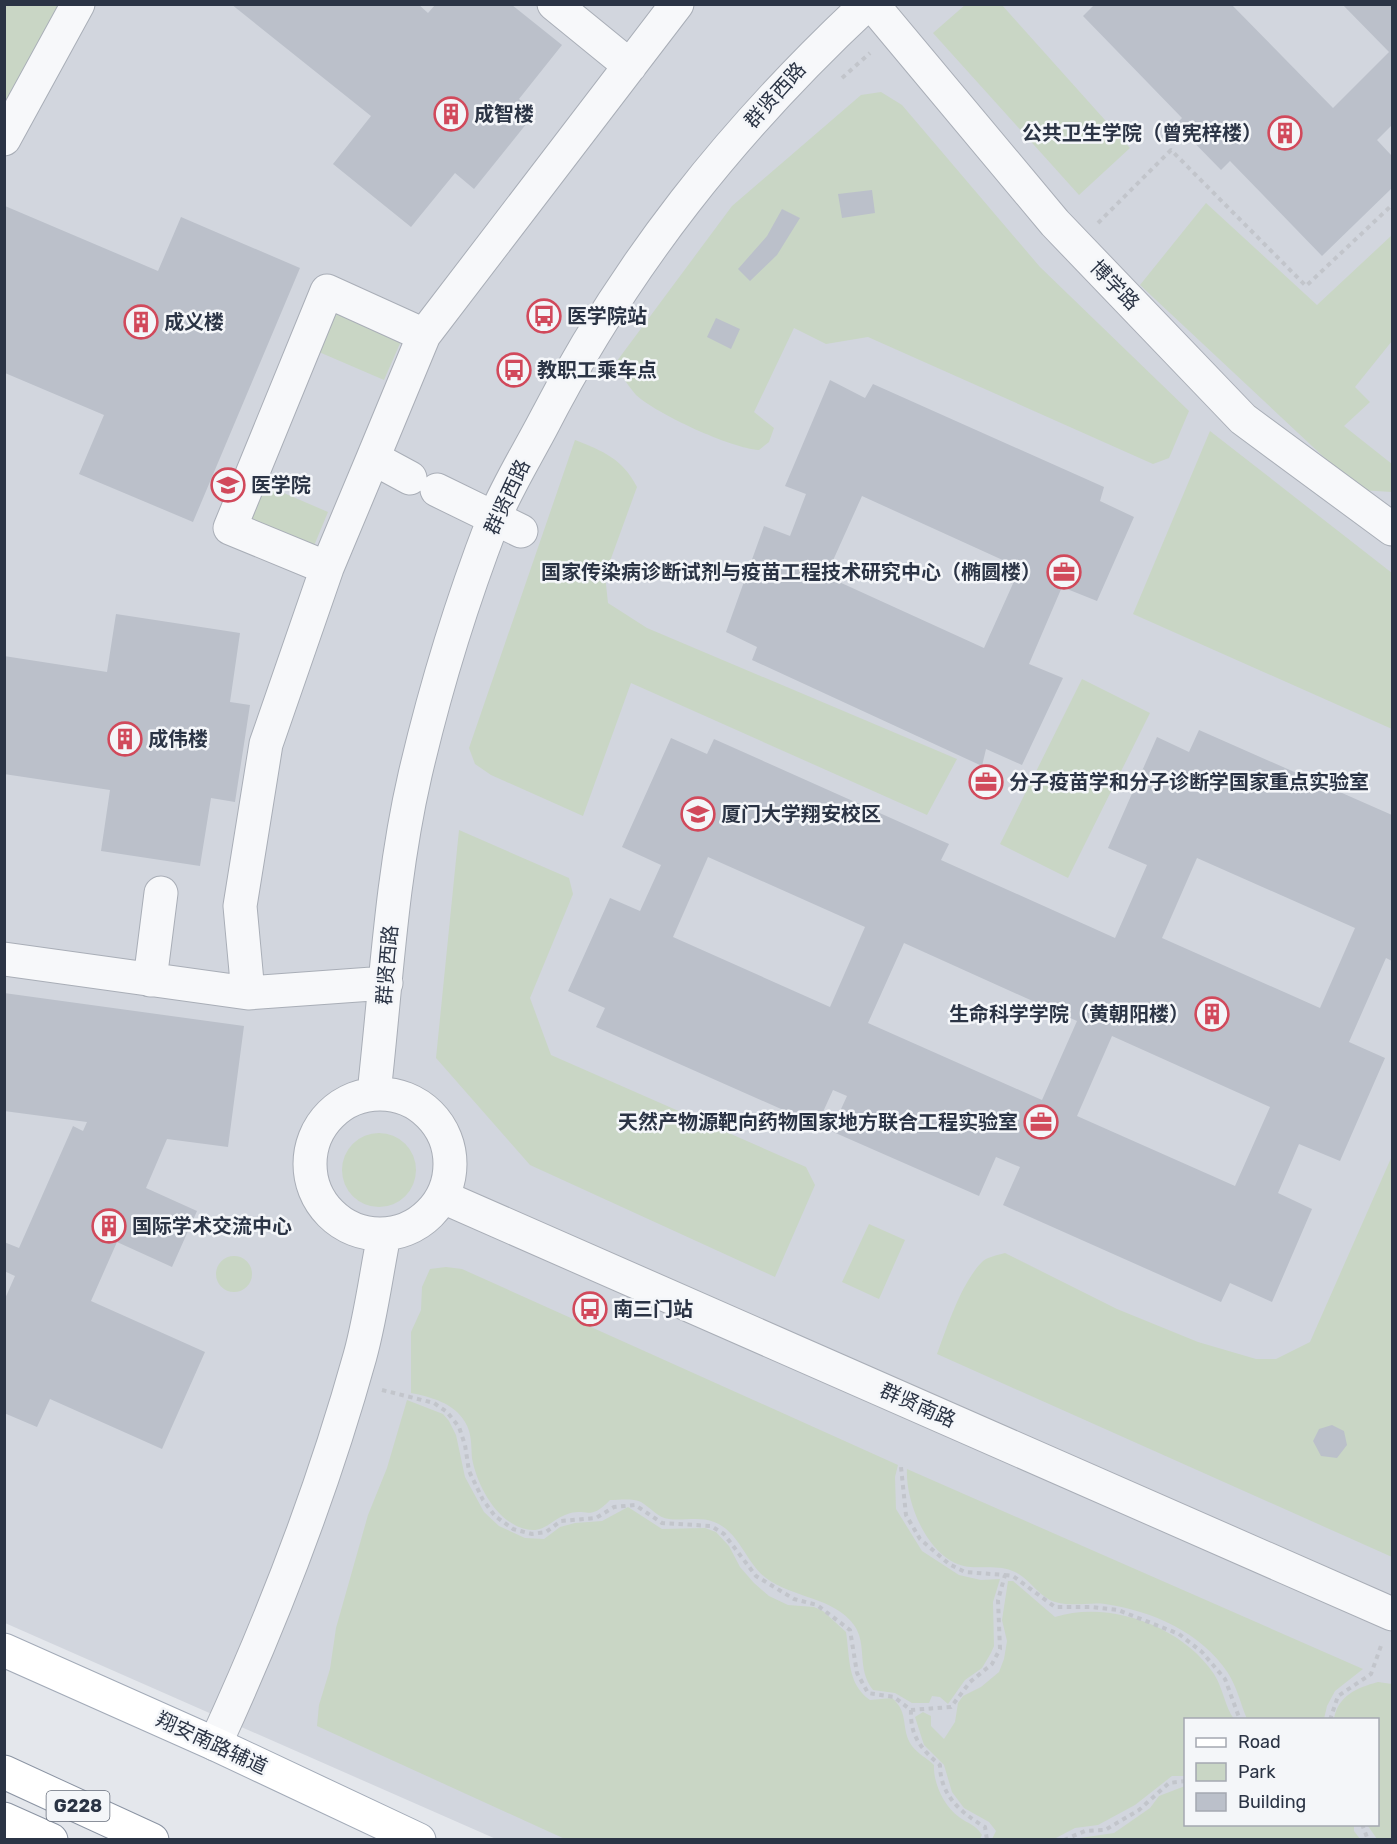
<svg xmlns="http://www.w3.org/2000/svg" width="1397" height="1844" font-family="Rubik,'Noto Sans SC',sans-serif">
  <rect width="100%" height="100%" fill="#e4e7ec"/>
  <!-- built -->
  <path fill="#d2d6de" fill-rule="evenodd" d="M5,5H1392V1839H496L5,1623ZM1186,1720H1378V1824H1186Z"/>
  <!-- green -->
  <path fill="#c9d6c5" d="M5,5H67L5,109Z
    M965,5H1002L1130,148L1079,195L933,33Z
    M881,92L902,105L1040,267L1189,411L1169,458L1153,464L868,337L826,344L794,328L754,412L774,428L769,442L759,450C730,448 657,414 636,395C628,386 621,374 614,365L732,206L861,95Z
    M1206,203L1317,305L1392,235V341L1355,387L1370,402L1344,426L1392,464V492L1359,490L1140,285Z
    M329,308L402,339L384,380L312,349Z
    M1210,431L1392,573V729L1133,614Z
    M575,440C603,451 623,459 637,487L605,575L608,603L647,628L957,759L927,815L631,683L583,816L491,775L475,764L469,748Z
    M256,481L328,512L311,553L239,522Z
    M1082,679L1150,713L1068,878L1000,844Z
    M459,830L569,878L573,894L530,998L551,1055L806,1167L815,1185L775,1277L530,1165L436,1058Z
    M342 1170a37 37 0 1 1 74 0a37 37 0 1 1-74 0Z
    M1392,1156V1557L937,1354C947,1327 962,1281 983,1261C988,1257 998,1255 1005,1253L1117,1309L1198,1342L1256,1359H1276L1310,1342Z
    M869,1224L905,1240L879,1299L842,1282Z
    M216 1274a18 18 0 1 1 36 0a18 18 0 1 1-36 0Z
    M446,1267L462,1269L898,1465L895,1477L896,1509L922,1551L959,1575L981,1580L1000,1579L993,1602L994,1646L991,1653L982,1668L965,1680L948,1704L940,1697L932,1696L929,1703H912L895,1693L873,1690C856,1668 868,1645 854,1625C834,1597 792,1598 766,1578C745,1562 740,1532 714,1522C700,1516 683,1521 669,1519C658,1518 650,1507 641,1502C633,1498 619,1500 610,1500C588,1523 587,1506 565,1515C554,1519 546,1530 533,1530C500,1529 477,1487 472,1458C471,1445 472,1433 465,1422C454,1403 431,1397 411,1393V1332L421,1310L422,1287L430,1269Z
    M407,1400L443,1414L449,1421L456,1435L465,1477L484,1512L499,1526L525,1538L544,1539L560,1527L575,1523L602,1521L628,1507L662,1529L705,1528L716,1532L729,1546L740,1567L754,1583L769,1596L788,1605L814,1607L823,1611L846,1632C850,1658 847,1684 870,1700L892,1698C910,1713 900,1729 912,1746C918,1754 927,1758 934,1765C933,1783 944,1806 959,1817C968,1824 975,1824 982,1835L980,1839H565L317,1726L319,1705L330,1669L336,1628L368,1515L387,1468Z
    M907,1469L1363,1669L1335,1691L1327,1706L1324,1719H1247C1241,1705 1237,1687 1228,1673C1201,1632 1152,1611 1105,1604C1090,1602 1070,1607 1055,1602C1039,1597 1030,1579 1015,1572C1002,1565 985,1568 970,1567C930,1564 905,1503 907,1469Z
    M1008,1581H1013L1055,1617C1109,1600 1182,1626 1214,1674C1223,1688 1225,1707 1234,1719L1186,1720L1185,1776H1172L1135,1805L1098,1825L1075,1828L1054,1839H992L996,1831L989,1822L964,1808L952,1792L944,1765L924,1745L915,1717L923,1712L931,1716V1726L944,1739L955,1722L958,1703L963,1696L981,1687L999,1672L1004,1659L1007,1641L1002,1620Z
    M1378,1682L1392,1684V1839H1377L1368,1826L1378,1824V1720L1334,1719C1338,1696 1356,1688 1378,1682Z
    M1185,1786L1186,1824L1354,1825V1831L1360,1839H1073L1114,1833L1150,1808L1159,1796Z"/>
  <!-- building -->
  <path fill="#bbc0ca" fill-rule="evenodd" d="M231,4H418L428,13L435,5H512L562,45L519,99L535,113L474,189L455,173L411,227L333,164L371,116Z
    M1095,4H1231L1333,108L1389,52L1342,4H1392V125L1377,140L1392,156V188L1322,256L1230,161L1221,170L1176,124L1182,118L1083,16Z
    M872,190L875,213L842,218L838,194Z
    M5,206L158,271L181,217L300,268L193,522L79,474L104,415L5,373Z
    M782,209L800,218L777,255L750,281L738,269L767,236Z
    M716,318L740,329L731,349L707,337Z
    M830,380L865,398L873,384L1104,487L1100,501L1134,517L1097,601L1062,587L1029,664L1063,678L1022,765L986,749L982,766L752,660L757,647L726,632L764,526L790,536L806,494L785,486ZM862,496L1020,568L984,648L826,576Z
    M116,614L240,633L230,702L250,705L235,802L211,798L200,866L101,851L110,790L4,774V656L107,672Z
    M1199,730L1392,815V961L1386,958L1349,1042L1385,1058L1340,1161L1299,1144L1278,1193L1312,1209L1272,1302L1230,1283L1221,1302L1003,1205L1020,1167L996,1157L979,1196L831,1131L847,1096L833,1090L817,1125L596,1027L605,1008L568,991L610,898L640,911L661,865L622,847L671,738L707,754L714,739L949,844L941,860L1115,938L1147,865L1108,848L1157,737L1189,752ZM708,857L865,927L830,1007L673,937ZM1197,858L1355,928L1320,1008L1162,938ZM904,943L1077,1021L1042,1100L868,1023ZM1112,1036L1270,1107L1235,1186L1077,1116Z
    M4,993L244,1026L228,1147L167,1139L146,1188L197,1211L172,1267L117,1242L91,1301L205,1352L162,1449L50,1399L37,1427L4,1413V1301L15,1276L4,1271V1242L19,1248L73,1126L83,1131L87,1122L4,1111Z
    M1332,1425L1344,1431L1347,1445L1337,1458L1321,1456L1313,1441L1319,1429Z"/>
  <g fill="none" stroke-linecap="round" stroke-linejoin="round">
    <!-- minor casing -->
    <g stroke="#a9aeb7" stroke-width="35">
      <path id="minor" d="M554,4L630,66
        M872,4L1055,223L1243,419L1392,529
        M4,139L78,4
        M424,335L677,4
        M437,490L521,531
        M327,568L230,528L327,291L424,335L373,458
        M4,959L248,993L386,983
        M150,980L161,893
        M248,993L240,906L266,744L327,568L373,458L410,478
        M374,1093C386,987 391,879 415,775C435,689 461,604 493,521C506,489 525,458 541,428C625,264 732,130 867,4
        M310 1164a70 70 0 1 1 140 0a70 70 0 1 1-140 0Z
        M443,1197L1392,1614
        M215,1744C273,1618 323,1489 360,1356C371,1316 376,1275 384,1235"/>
    </g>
    <!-- major casing -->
    <g stroke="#a3abb8" stroke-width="35">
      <path id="major" d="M4,1650L215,1744L419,1840"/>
    </g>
    <!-- highway casing -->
    <g stroke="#8b94a3" stroke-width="35">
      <path id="highway" d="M4,1772L152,1840
        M4,1819L51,1840"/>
    </g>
    <!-- path -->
    <path stroke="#c2c5cb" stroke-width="4" stroke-dasharray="4.5 4.5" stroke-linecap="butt" d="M842,78L870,53
      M1098,223L1171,150L1306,286L1392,205
      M382,1390L434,1403L447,1412L459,1427L465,1445L469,1471L483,1500L495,1516L513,1529L532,1534L546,1532L561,1521L596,1518L614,1507L635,1505L662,1523L711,1526L724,1534L756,1576L794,1599L817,1605L850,1630L857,1673L868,1693L894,1697L911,1710L951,1707L970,1682L992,1664L1000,1649L998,1600L1005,1575L965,1572L949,1564L920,1539L906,1515L901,1467
      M1005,1575L1013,1576L1055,1607H1091L1118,1610L1179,1634L1202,1652L1225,1679L1240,1720
      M911,1710C910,1736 921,1749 940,1765C940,1795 961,1813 985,1827L987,1840
      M1330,1720L1338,1696L1371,1674L1382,1643
      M1362,1824L1368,1840
      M1064,1840L1085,1831L1105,1830L1139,1810L1169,1783L1186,1781"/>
    <!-- minor -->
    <use href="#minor" stroke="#f7f8fa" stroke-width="33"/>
    <!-- major -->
    <use href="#major" stroke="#fff" stroke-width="33"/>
    <!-- highway -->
    <use href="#highway" stroke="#fff" stroke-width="33"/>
  </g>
  <!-- icons -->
  <defs>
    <g id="building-ring" transform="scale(1.725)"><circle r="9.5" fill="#f4f6f9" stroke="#d1495b" stroke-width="1.5"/><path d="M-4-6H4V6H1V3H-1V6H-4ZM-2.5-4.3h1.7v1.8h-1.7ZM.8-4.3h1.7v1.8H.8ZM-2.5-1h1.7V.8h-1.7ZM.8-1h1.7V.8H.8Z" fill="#d1495b"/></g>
    <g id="bus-ring" transform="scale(1.725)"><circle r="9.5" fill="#f4f6f9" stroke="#d1495b" stroke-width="1.5"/><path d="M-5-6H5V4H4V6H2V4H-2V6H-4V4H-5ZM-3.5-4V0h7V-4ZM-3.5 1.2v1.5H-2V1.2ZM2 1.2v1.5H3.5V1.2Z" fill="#d1495b"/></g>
    <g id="university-ring" transform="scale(1.725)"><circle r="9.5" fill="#f4f6f9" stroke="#d1495b" stroke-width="1.5"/><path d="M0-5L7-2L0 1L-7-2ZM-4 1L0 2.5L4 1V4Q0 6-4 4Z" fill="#d1495b"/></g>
    <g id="office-ring" transform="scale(1.725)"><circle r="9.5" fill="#f4f6f9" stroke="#d1495b" stroke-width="1.5"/><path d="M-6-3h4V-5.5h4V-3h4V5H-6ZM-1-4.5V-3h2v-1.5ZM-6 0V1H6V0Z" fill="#d1495b"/></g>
  </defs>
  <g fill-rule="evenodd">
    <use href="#building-ring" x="451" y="114"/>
    <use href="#building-ring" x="1285" y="133"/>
    <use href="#bus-ring" x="544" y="316"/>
    <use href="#building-ring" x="141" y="322"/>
    <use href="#bus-ring" x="514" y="370"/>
    <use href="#university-ring" x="228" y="485"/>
    <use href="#office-ring" x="1064" y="572"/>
    <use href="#building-ring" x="125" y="739"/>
    <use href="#office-ring" x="986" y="782"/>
    <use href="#university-ring" x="698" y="814"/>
    <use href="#building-ring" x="1212" y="1014"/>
    <use href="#office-ring" x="1041" y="1122"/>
    <use href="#building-ring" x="109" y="1226"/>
    <use href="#bus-ring" x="590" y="1309"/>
  </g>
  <g text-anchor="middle" stroke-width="5" stroke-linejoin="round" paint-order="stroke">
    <!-- shield labels -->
    <rect fill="#f4f6f9" stroke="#676e7b" stroke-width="1.5" x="46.5" y="1791" width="63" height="30" rx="4.5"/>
    <g font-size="18" font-weight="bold" fill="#2b3445">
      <text x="78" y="1812">G228</text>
    </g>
    <!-- street labels -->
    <g font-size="20" fill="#2b3445" stroke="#f4f6f9">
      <text transform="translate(775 95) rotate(-48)" y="7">群贤西路</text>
      <text transform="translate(1115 285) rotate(46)" y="7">博学路</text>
      <text transform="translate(507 497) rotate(-65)" y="7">群贤西路</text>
      <text transform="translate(387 965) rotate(-85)" y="7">群贤西路</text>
      <text transform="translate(918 1405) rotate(24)" y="7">群贤南路</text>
      <text transform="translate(212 1743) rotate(25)" y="7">翔安南路辅道</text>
    </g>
    <!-- poi labels -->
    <g font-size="20" font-weight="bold" fill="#2b3445" stroke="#f4f6f9" text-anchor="start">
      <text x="474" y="121">成智楼</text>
      <text x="1262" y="140" text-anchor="end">公共卫生学院（曾宪梓楼）</text>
      <text x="567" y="323">医学院站</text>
      <text x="164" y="329">成义楼</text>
      <text x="537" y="377">教职工乘车点</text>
      <text x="251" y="492">医学院</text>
      <text x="1041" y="579" text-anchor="end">国家传染病诊断试剂与疫苗工程技术研究中心（椭圆楼）</text>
      <text x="148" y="746">成伟楼</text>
      <text x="1009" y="789">分子疫苗学和分子诊断学国家重点实验室</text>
      <text x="721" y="821">厦门大学翔安校区</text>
      <text x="1189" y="1021" text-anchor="end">生命科学学院（黄朝阳楼）</text>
      <text x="1018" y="1129" text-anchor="end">天然产物源靶向药物国家地方联合工程实验室</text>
      <text x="132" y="1233">国际学术交流中心</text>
      <text x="613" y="1316">南三门站</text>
    </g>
  </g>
  <!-- border -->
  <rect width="1397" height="1844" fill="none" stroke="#2b3445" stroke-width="12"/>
  <!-- legend -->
  <rect x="1184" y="1718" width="195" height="108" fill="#f4f6f9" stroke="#a4a8b1" stroke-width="1.5"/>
  <rect x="1196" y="1738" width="30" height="9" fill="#ffffff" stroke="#a4a8b1" stroke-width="1.5"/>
  <text x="1238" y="1748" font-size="18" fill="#2b3445">Road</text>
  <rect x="1196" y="1763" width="30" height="18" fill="#c9d6c5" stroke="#a4a8b1" stroke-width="1.5"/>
  <text x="1238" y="1778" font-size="18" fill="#2b3445">Park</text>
  <rect x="1196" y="1793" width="30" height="18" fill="#bbc0ca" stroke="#a4a8b1" stroke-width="1.5"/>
  <text x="1238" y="1808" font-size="18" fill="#2b3445">Building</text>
</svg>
